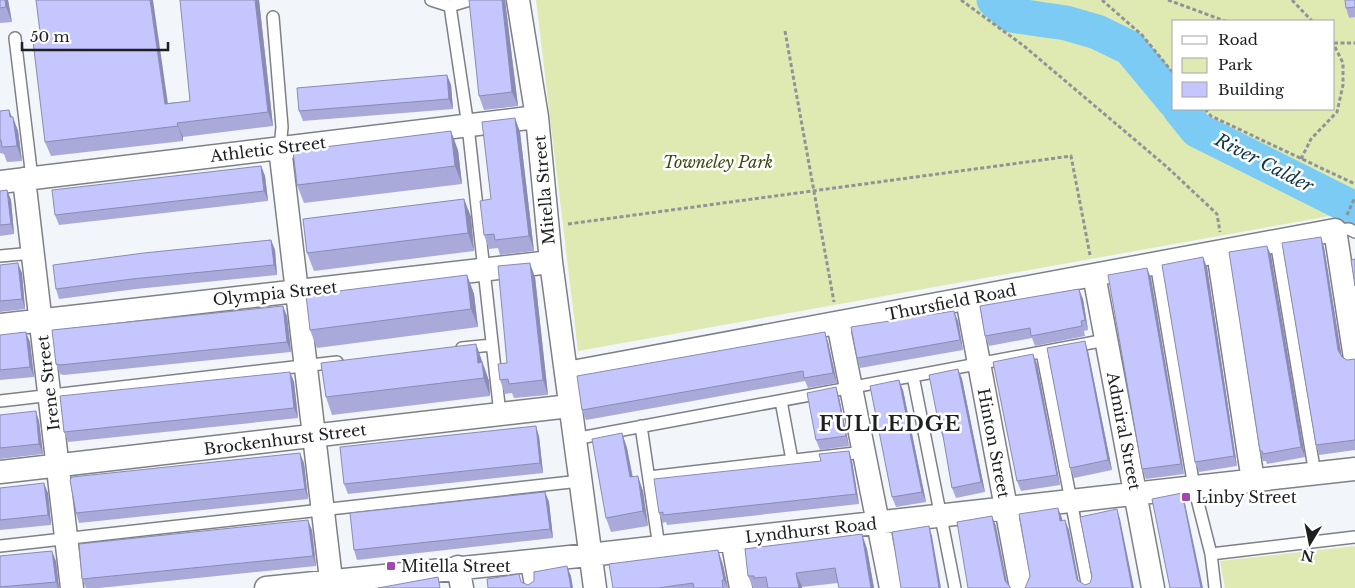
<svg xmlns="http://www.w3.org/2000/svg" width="1355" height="588" font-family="'Libre Baskerville',serif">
  <rect width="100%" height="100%" fill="#f2f5fa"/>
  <!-- green -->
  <path fill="#dfeab3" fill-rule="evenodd" d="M536,0H1355V223L1336,215L578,351ZM1174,21H1334V109H1174Z
    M1355,546V588H1225L1220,561Z"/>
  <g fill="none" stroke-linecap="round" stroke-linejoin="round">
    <!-- river -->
    <path stroke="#7bcbf4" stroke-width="35" d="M994,0L1011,15L1066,23L1097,32L1130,48L1174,101
      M1180,109L1197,130L1355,209"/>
    <!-- service casing -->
    <g stroke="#7e8085" stroke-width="14">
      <path id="service" d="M431,0L450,6L468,126L500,414
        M450,6L470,0
        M273,17L282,127L280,148
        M15,38L32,178
        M1335,230L1349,229L1355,232
        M1276,241L1315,474
        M0,256L33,253
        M1156,263L1194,487L1211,554
        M462,348L492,345
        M1042,352L1088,588
        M913,376L955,588
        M0,401L337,362
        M781,401L792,460
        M641,426L659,547
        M574,439L1106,340
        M649,477L864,452
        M0,546L580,481
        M526,561L531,588
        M1215,588L1211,554L1355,537"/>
    </g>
    <!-- minor casing -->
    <g stroke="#7e8085" stroke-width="25">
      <path id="minor" d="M518,0L537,117L551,262L595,588
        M280,148L332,588
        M24,179L72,588
        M0,182L537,117
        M1218,252L1253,481
        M1094,275L1153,588
        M967,299L1021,588
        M838,323L891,588
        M0,325L551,262
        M567,373L1335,230L1355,358
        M0,472L570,406
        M732,539L741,588
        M458,567L462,588
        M266,588L589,555L1355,469"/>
    </g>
    <!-- path -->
    <path stroke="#919396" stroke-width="3" stroke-dasharray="4 2.5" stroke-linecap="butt" d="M961,0L1024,46L1167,167L1217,214L1220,232
      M1102,0L1142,35L1174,74
      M1168,0L1225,21
      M1292,0L1312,21
      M785,31L834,302
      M1334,43H1355
      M1205,109L1211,116L1355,184
      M1301,159L1311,139L1337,112L1343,85V63L1334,45
      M1347,215L1355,197
      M568,224L1071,156L1090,255"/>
    <!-- service -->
    <use href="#service" stroke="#fff" stroke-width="11"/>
    <!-- minor -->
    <use href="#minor" stroke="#fff" stroke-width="22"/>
  </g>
  <!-- wall -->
  <path fill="#a9aada" d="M0,0H8L12,22L0,23Z
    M259,0L273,126L183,137V141L51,156L45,142L168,103L190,101Z
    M505,0L518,106L484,110L479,96Z
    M1355,0V17L1349,18L1346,8Z
    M447,75L451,85L453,109L303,121L299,111Z
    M9,110L18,131L22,161L7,162L4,154L0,153V111Z
    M515,118L520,132L534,251L500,255L498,248L489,249L484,235Z
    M458,150L462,184L304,203L297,185Z
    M261,166L265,176L268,201L59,225L55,215Z
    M7,190L11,200L14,234L0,236V191Z
    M464,199L471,217L474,251L314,271L307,253Z
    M271,240L275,250L277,275L136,289L59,299L56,289Z
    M1324,247L1342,357L1347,360L1355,359V450L1319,455L1316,445Z
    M1271,255L1305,457L1267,464L1266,461H1263L1260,451Z
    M0,265L22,273L25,309L0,312Z
    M1207,267L1237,466L1199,472L1195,462Z
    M467,275L474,294L478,327L317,348L310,330Z
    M535,277L548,395L514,398L512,393L505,394L500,380L507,363Z
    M1151,278L1184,474L1146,479L1142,469Z
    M1083,299L1088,330L1084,331L1085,336L1035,346L1032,338L989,346L985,336Z
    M287,316L291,352L64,375L60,374L56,364Z
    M958,321L963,350L860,368L857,358Z
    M0,335L30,342L34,377L0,380Z
    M828,342L837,383L808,388L805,381L586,420L582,410Z
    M476,344L489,381L490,396L332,415L326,397Z
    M1088,351L1112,470L1074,478L1070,468Z
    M1037,364L1060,485L1021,491L1017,481Z
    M958,369L962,379L985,492L956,498L952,488L944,440L940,430Z
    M290,372L294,382L298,418L68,442L64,432Z
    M836,387L839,397L849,446L820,450L816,440Z
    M903,390L926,502L896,507L892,497Z
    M0,415L39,421L43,454L0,459Z
    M622,433L627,448L633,477L643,491L648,526L611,532L606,518Z
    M539,436L543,473L348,494L344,484Z
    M849,451L852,461L859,504L667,525L666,522L663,523L659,513L821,461Z
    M304,463L308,499L79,523L76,513Z
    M0,488L48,493L51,525L0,530Z
    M545,492L549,502L553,538L357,560L354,550Z
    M312,530L316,566L99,588H86L82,579Z
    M862,534L867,549L874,588H839L838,583L802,587V588H753L748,576Z
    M718,550L723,565L728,588H613Z
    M0,556L56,561L59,588H0Z"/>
  <!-- shaded-wall -->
  <path fill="#8a8bb2" d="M5,0H8L12,22L6,7Z
    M150,0H153L170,118L165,104Z
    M255,0H259L273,126L268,112Z
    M502,0H505L518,106L512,92Z
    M447,75L451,85L453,109L449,99Z
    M9,110L14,124L13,117L18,131L22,161L17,146L10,117Z
    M515,118L520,132L534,251L529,236Z
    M177,123L183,137V141Z
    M451,131L458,150L462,184L455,166Z
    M261,166L265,176L268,201L264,191Z
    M7,190L11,200L14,234L11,224Z
    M464,199L471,217L474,251L468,233Z
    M1321,237L1324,247L1342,360L1338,350Z
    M271,240L275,250L277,275L274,265Z
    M1267,246L1271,255L1305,457L1301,447Z
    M1203,257L1207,267L1237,466L1234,456Z
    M18,263L22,273L25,309L22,299Z
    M530,263L535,277L548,395L543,380Z
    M1147,268L1151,278L1184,474L1181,464Z
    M467,275L474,294L478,327L471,309Z
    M1079,289L1083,299L1088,330L1085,320Z
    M283,306L287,316L291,352L287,342Z
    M954,311L958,321L963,350L960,340Z
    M26,332L30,342L34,377L30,367Z
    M825,332L828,342L837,383L833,373Z
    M1085,341L1088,351L1112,470L1108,460Z
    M476,344L489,381L490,396L478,363Z
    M1033,354L1037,364L1060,485L1057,475Z
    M958,369L962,379L985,492L981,482Z
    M290,372L294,382L298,418L294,408Z
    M899,380L903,390L926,502L922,492Z
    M836,387L839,397L849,446L846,436Z
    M36,411L39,421L43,454L39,444Z
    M536,426L539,436L543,473L540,463Z
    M622,433L627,448L635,492L630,477Z
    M849,451L852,461L859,504L856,494Z
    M300,453L304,463L308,499L305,489Z
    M638,476L643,491L648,526L643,511Z
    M44,483L48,493L51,525L48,515Z
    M545,492L549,502L553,538L550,529Z
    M1182,493L1185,503L1203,588H1201Z
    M1058,508L1062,518L1064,531L1060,521Z
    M1117,509L1120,519L1134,588H1132Z
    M992,516L996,526L1008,588L1005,581Z
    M308,520L312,530L316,566L313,556Z
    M1065,520L1069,530L1080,588L1077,580Z
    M929,526L932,536L941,588H939Z
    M862,534L867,549L874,588H871Z
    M718,550L723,565L728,588L724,580Z
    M52,551L56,561L59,588H58L56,582Z
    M567,566L571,576L573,588H571Z
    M796,573L802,587V588H799Z"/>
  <!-- building -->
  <path fill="#c5c6fe" stroke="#8a8bb2" d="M0,0H5L6,7L0,8Z
    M36,0H150L165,104L190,101L180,0H255L268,112L177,123L178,126L45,142L32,33L40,32Z
    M469,0H502L512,92L479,96Z
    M1345,0H1355V7L1346,8Z
    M447,75L449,99L299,111L297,88Z
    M9,110L10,117H13L17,146L2,147L1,140H0V111Z
    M515,118L529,236L495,240L494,234L484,235L480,201L491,199L482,122Z
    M451,131L455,166L297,185L293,151Z
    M261,166L264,191L55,215L52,190Z
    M7,190L11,224L0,225V191Z
    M464,199L468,233L307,253L303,219Z
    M1321,237L1338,350L1342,357L1347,360L1355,359V440L1316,445L1282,243Z
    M271,240L274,265L132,279L56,289L53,265L144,253Z
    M1267,246L1301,447L1263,454L1262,451H1260L1229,252Z
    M1203,257L1234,456L1195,462L1162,265Z
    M1355,259V286L1351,260Z
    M18,263L22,299L0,301V265Z
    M530,263L543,380L509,384L508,379L500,380L498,364L507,363L498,266Z
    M1147,268L1181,464L1142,469L1108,275Z
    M467,275L471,309L310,330L306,295Z
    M1079,289L1085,320L1081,321L1082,326L1031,336L1030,328L985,336L980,306Z
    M283,306L287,342L60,365L56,364L52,330Z
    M954,311L960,340L857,358L851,327Z
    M26,332L30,367L0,370V335Z
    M825,332L833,373L804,378L803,371L582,410L577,376Z
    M1085,341L1108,460L1070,468L1047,348Z
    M476,344L478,363L482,362L484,378L326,397L321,363Z
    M1033,354L1057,475L1017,481L993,362Z
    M958,369L981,482L952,488L942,430H940L929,375Z
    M290,372L294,408L64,432L60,396Z
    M899,380L922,492L892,497L870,386Z
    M836,387L846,436L816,440L807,393Z
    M36,411L39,444L0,448V415Z
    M536,426L540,463L344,484L340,447Z
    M622,433L630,477L638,476L643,511L606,518L592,439Z
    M849,451L856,494L663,515V512L659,513L654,479L821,461L819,454Z
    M300,453L305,489L76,513L70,480L72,477Z
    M44,483L48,515L0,520V488Z
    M545,492L550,529L354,550L350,513Z
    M1182,493L1201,588H1170L1152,499Z
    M1058,508L1060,521L1065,520L1077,580L1085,585L1090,583L1092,577L1080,517L1117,509L1132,588H1025L1030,576L1019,514Z
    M992,516L1005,581L1011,588H968L957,522Z
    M308,520L313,556L82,579L79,544Z
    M929,526L939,588H901L892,532Z
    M862,534L871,588H839L835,568L796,573L799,588H768L766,577L754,578V576H748L745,549Z
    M718,550L724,580H722L723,588H694L693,583L658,588H613L609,564Z
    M52,551L56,582L0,587V556Z
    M567,566L571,588H488L487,579L519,574L521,582L528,585L534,581V572Z
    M438,577L440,588H378Z"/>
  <!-- markers -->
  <g fill="#a047b2" stroke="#fff" stroke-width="2">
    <rect x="1181" y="492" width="10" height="10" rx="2.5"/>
    <rect x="386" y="561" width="10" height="10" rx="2.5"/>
  </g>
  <g text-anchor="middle" stroke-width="5" stroke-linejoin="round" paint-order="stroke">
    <!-- street labels -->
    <g font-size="16" fill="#1d1f20" stroke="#fff">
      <text transform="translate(268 149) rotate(-7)" y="6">Athletic Street</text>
      <text transform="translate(544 190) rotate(-95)" y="6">Mitella Street</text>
      <text transform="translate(275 293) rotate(-6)" y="6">Olympia Street</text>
      <text transform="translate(951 302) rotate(-11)" y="6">Thursfield Road</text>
      <text transform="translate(48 383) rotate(-97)" y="6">Irene Street</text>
      <text transform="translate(1124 431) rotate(79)" y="6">Admiral Street</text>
      <text transform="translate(285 439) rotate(-7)" y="6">Brockenhurst Street</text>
      <text transform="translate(994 443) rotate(79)" y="6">Hinton Street</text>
      <text transform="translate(811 530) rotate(-6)" y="6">Lyndhurst Road</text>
    </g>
    <!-- park labels -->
    <g font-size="16" font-style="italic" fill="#414811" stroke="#fff">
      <text x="718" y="168">Towneley Park</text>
    </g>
    <!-- poi labels -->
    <g font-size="16" fill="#1d1f20" stroke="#fff" text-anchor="start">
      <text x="1196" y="503">Linby Street</text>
      <text x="401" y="572">Mitella Street</text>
    </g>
    <!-- water labels -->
    <g font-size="18" font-style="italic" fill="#103545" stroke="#fff">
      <text transform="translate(1264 163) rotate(27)" y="6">River Calder</text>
    </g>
    <!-- district labels -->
    <g font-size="21" font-weight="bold" letter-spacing="1" fill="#1d1f20" stroke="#fff">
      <text x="890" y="431">FULLEDGE</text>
    </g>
  </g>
  <!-- legend -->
  <rect x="1172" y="20" width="162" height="90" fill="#ffffff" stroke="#a5a5a6"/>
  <rect x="1182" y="36" width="25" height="8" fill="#ffffff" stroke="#a5a5a6"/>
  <text x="1218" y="45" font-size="15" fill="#1d1f20">Road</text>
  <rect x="1182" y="58" width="25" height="15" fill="#dfeab3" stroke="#a5a5a6"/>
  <text x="1218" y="70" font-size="15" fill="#1d1f20">Park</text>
  <rect x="1182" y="82" width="25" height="15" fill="#c5c6fe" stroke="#a5a5a6"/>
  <text x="1218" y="95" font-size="15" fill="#1d1f20">Building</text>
  <!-- north arrow -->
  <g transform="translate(1310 543) rotate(190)" stroke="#ffffff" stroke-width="4" paint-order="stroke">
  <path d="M0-4L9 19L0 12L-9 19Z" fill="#1d1f20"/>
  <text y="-8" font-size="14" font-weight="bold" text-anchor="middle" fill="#1d1f20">N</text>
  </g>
  <!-- scale -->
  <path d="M22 42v8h146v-8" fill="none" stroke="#1d1f20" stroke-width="2.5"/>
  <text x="30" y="42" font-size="15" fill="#1d1f20" stroke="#ffffff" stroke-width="4" paint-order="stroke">50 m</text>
</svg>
